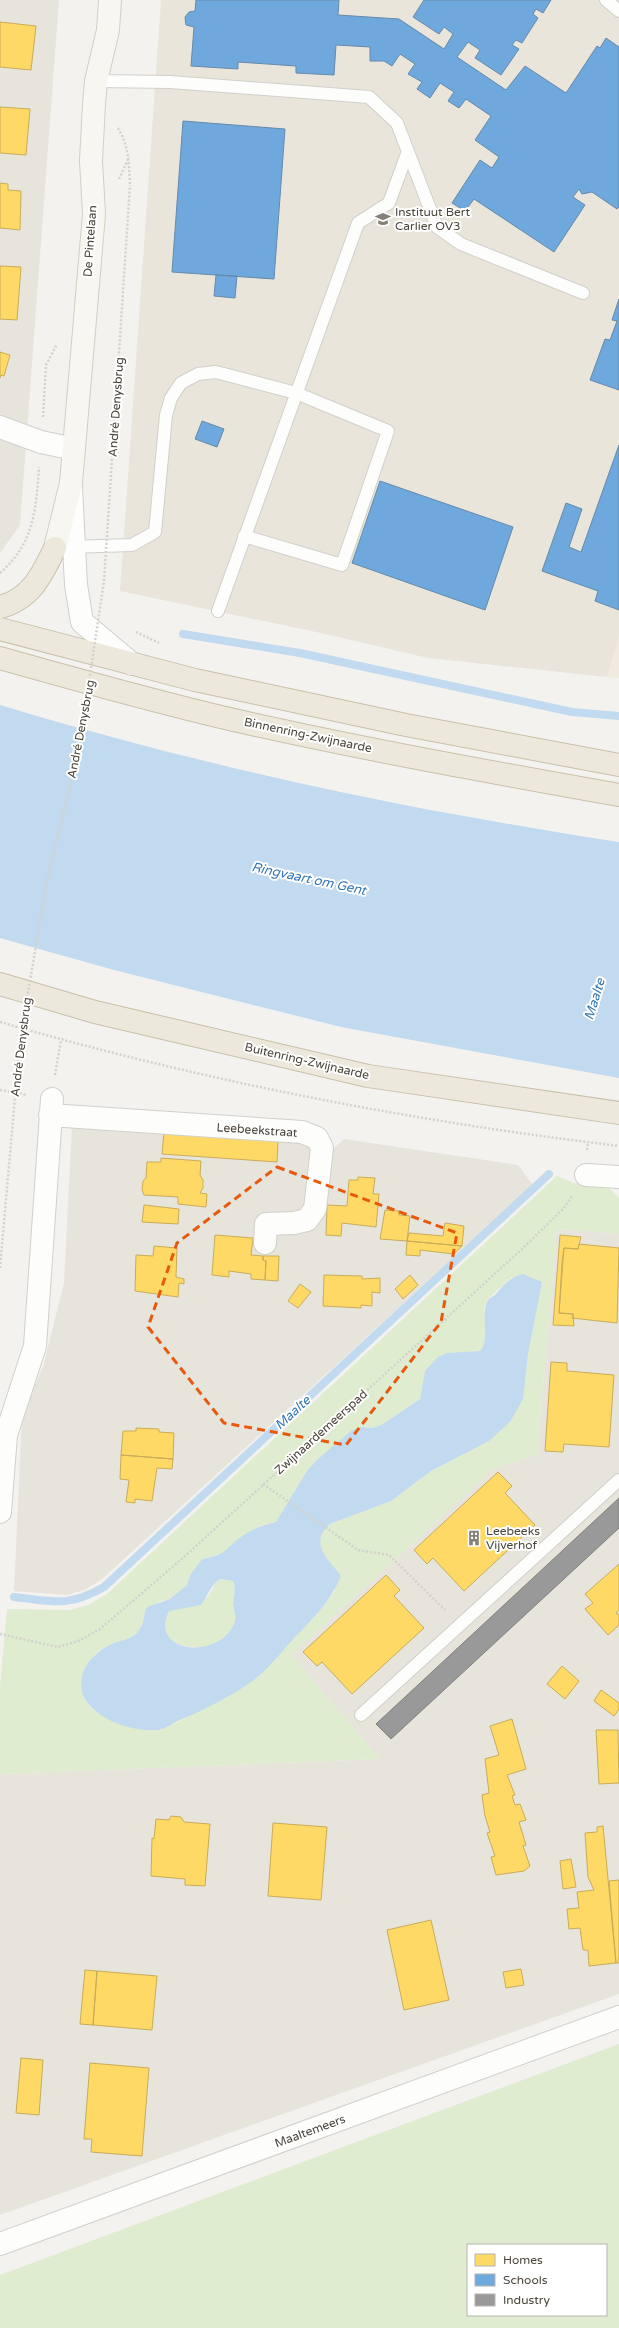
<svg xmlns="http://www.w3.org/2000/svg" width="619" height="2328" font-family="'Varela Round',sans-serif">
  <rect width="100%" height="100%" fill="#f3f2ee"/>
  <!-- residential -->
  <path fill="#e7e4dc" d="M0,0H59L20,525L0,553Z
    M72,1125L304,1142L328,1154L344,1139L518,1165L533,1185L101,1580L84,1590L67,1595L14,1591L22,1414L43,1367L64,1283Z
    M557,1229L619,1234V1994L0,2215V1774L380,1759L291,1655L495,1467L537,1455Z"/>
  <!-- commercial -->
  <path fill="#f1ebdf" d="M619,635V678L607,677Z"/>
  <!-- education -->
  <path fill="#e9e5da" d="M161,0H619V635L607,677L428,658L321,633L120,591Z"/>
  <!-- green -->
  <path fill="#dfecd0" fill-rule="evenodd" d="M557,1176L574,1183L608,1187L619,1198V1234L557,1229L537,1455L495,1467L291,1655L380,1759L0,1774V1687L7,1609L70,1610L88,1605L107,1594ZM512,1277L532,1331L525,1372L489,1441L431,1471L391,1501L330,1524C323,1530 319,1534 320,1543L335,1591L314,1618L246,1684L235,1692L168,1727C151,1732 137,1729 121,1723C97,1716 73,1699 84,1672C87,1664 93,1655 100,1650C111,1643 126,1642 136,1634C142,1629 145,1620 145,1612L158,1602L170,1599L187,1585L190,1575L202,1559L224,1553L260,1526L276,1522L361,1427L373,1428L383,1424L420,1399L423,1381L466,1352L480,1351L484,1345L486,1321L484,1311L487,1300Z
    M220,1579L233,1581C236,1589 234,1595 233,1603C233,1609 237,1616 235,1621C222,1661 148,1654 169,1610C181,1607 200,1606 209,1595C214,1589 213,1584 220,1579Z
    M619,2044V2328H0V2275ZM468,2245H606V2315H468Z"/>
  <!-- water -->
  <path fill="#c1daef" fill-rule="evenodd" d="M0,705C141,748 285,782 430,810C493,821 556,833 619,842V1078L341,1027L114,970L0,938Z
    M523,1274L542,1282L528,1354L523,1399L510,1422L489,1441L431,1471L391,1501L330,1524C308,1543 328,1559 341,1576C331,1601 313,1619 294,1638C283,1650 273,1663 261,1674C242,1691 204,1710 180,1720C171,1724 165,1730 155,1730C137,1731 115,1725 101,1715C88,1705 78,1695 82,1677C86,1660 100,1648 117,1642C124,1640 133,1638 138,1632C145,1623 143,1615 147,1607L170,1599L187,1585L190,1575L202,1559C230,1554 224,1548 244,1535C254,1528 264,1525 276,1522L307,1471L317,1460L351,1431L361,1427L373,1428L383,1424L420,1399L425,1371L438,1357L447,1353L480,1351C490,1340 481,1315 487,1302C488,1298 493,1297 496,1294C504,1284 509,1278 523,1274ZM220,1579L233,1581C236,1589 234,1595 233,1603C233,1609 237,1616 235,1621C222,1661 148,1654 169,1611L201,1605C207,1597 211,1585 220,1579Z"/>
  <!-- homes -->
  <path fill="#ffd966" stroke="#c9ac58" d="M0,22L36,26L31,70L0,67Z
    M0,107L30,109L26,155L0,153Z
    M0,183L8,184V190L21,191L20,230L0,228Z
    M0,266L21,267L17,320L0,319Z
    M0,352L10,355L4,376L1,375L0,378Z
    M164,1133L278,1141L277,1162L162,1154Z
    M161,1158L201,1161L200,1175L203,1180V1188L200,1193L207,1194L206,1207L178,1204V1197L144,1195L142,1190L143,1181L146,1178L147,1162H161Z
    M358,1177L375,1178L373,1194H379L376,1227L342,1223L341,1236L326,1235L327,1205L347,1206L349,1180H358Z
    M144,1205L179,1209L178,1224L142,1222Z
    M385,1210L399,1211V1215L410,1216L407,1241L380,1239Z
    M445,1223L464,1226L462,1246L407,1241L409,1233L443,1236Z
    M215,1235L253,1238L251,1255L263,1256V1260L266,1261L265,1280L251,1279V1274L229,1271V1277L212,1275Z
    M560,1235L581,1237L578,1249L564,1248L562,1263L559,1313L573,1314L574,1326L553,1325Z
    M407,1241L462,1246L454,1254L420,1250V1256L406,1255Z
    M579,1244L619,1248L617,1323L572,1318L573,1314L559,1313L564,1248L578,1249Z
    M154,1246L177,1248L176,1277L184,1279V1284L179,1283L178,1297L135,1291L136,1255L153,1256Z
    M263,1256H279L278,1281L265,1280L266,1261L263,1260Z
    M324,1275L362,1276V1279L380,1278V1293L372,1292V1306L361,1305V1308L323,1306Z
    M410,1275L418,1285L403,1299L395,1289Z
    M300,1284L311,1292L298,1308L288,1301Z
    M551,1362L567,1363V1371L614,1375L609,1447L564,1444L563,1452L545,1451Z
    M136,1428L159,1429V1432L174,1433L173,1459L121,1455L123,1431H136Z
    M121,1455L173,1459L172,1469L157,1468L152,1501L135,1499V1503L126,1502L129,1480L120,1479Z
    M498,1472L512,1486L505,1493L535,1525L464,1591L433,1558L427,1564L414,1550Z
    M619,1564V1610L616,1613L619,1615V1625L608,1635L585,1609L593,1603L585,1594Z
    M386,1575L400,1590L394,1596L424,1628L352,1694L322,1662L317,1666L303,1652Z
    M562,1666L579,1681L565,1699L547,1684Z
    M601,1690L619,1703V1709L614,1716L594,1701Z
    M512,1719L526,1769L507,1775L515,1795L512,1796L515,1805L520,1804L526,1820L519,1822L526,1845L523,1846L530,1866L524,1871L496,1875L491,1857L495,1856L487,1833L490,1832L485,1816L482,1795L489,1793L485,1759L499,1755L490,1726Z
    M596,1730H618L619,1783L599,1784Z
    M171,1816L181,1817L184,1822L210,1824L205,1886L185,1885V1879L151,1876L152,1838L154,1839L156,1819L169,1820Z
    M273,1823L327,1827L321,1900L268,1896Z
    M603,1826L616,1963L589,1966L588,1950H583L580,1928L569,1929L567,1909L579,1908L577,1892L594,1890L588,1877L585,1833L597,1832V1827Z
    M571,1859L576,1887L563,1889L560,1861Z
    M619,1880V1963H616L609,1881Z
    M431,1920L449,2000L404,2010L387,1930Z
    M521,1969L524,1985L506,1988L503,1972Z
    M85,1970L97,1971L93,2025L80,2024Z
    M97,1971L157,1976L152,2030L93,2025Z
    M21,2058L43,2060L39,2115L16,2113Z
    M90,2063L149,2068L142,2156L91,2152L92,2139H84Z"/>
  <!-- schools -->
  <path fill="#6fa8dc" stroke="#648aab" d="M196,0H339L338,15L399,19L444,49L453,34L444,27L439,34L413,17L424,0H551L543,13L536,9L533,14L538,18L522,43L516,40L512,45L519,49L501,75L475,58L480,50L468,42L457,57L506,90L525,66L566,93L597,46L600,48L606,38L619,47V207L617,209L592,192L582,194L579,189L573,197L585,205L554,252L474,199L465,211L452,203L480,160L492,168L499,157L475,140L491,116L466,99L459,108L448,101L454,92L440,83L430,98L417,89L422,82L408,74L415,64L400,54L392,66L384,61H370V47L336,45L334,75L296,73V66L238,62V69L191,66L194,27L186,25L185,17L189,12L195,11Z
    M183,121L285,129L274,279L172,272Z
    M216,275L237,276L235,298L214,296Z
    M619,299V390L590,380L605,339L610,340L617,321L612,320Z
    M202,421L224,429L217,447L195,439Z
    M619,445V610L595,601L598,591L542,571L566,503L582,509L569,547L581,552Z
    M380,481L513,527L485,610L352,563Z"/>
  <!-- industry -->
  <path fill="#999" stroke="#81807c" d="M619,1498V1528L391,1739L376,1724Z"/>
  <g fill="none" stroke-linecap="round" stroke-linejoin="round">
    <!-- stream -->
    <path stroke="#c1daef" stroke-width="8" d="M183,634L300,653L572,712L619,716
      M14,1597C54,1601 67,1608 104,1587L549,1174"/>
    <!-- lane casing -->
    <g stroke="#d1d0cb" stroke-width="14">
      <path id="lane" d="M606,0L619,11
        M96,81L170,82L369,97L397,123L437,227L461,244L583,293
        M69,547L132,545L155,532L166,415L171,398L181,383L198,374L216,372L296,393L388,431L342,565L244,536
        M218,611L358,223L389,203L408,151
        M361,1715L619,1480"/>
    </g>
    <!-- street casing -->
    <g stroke="#d1d0cb" stroke-width="24">
      <path id="street" d="M0,427L41,442L74,449
        M71,488L76,585L82,622L132,664
        M50,1115L302,1132L317,1138L322,1148L315,1209L307,1220L294,1223L266,1224L265,1243
        M586,1175L619,1177
        M0,1512L6,1435L35,1346L52,1099
        M0,2244L619,2017"/>
    </g>
    <!-- secondary casing -->
    <g stroke="#d2cfc5" stroke-width="24">
      <path id="secondary" d="M55,548L71,483L94,214L91,161L94,104L96,81L108,30L110,0"/>
    </g>
    <!-- highway casing -->
    <g stroke="#c9c0aa" stroke-width="24">
      <path id="highway" d="M0,607C31,599 42,575 55,548
        M0,629L195,680L406,725L619,765
        M0,658C78,680 156,702 234,720C362,749 490,772 619,795
        M0,984L95,1012L368,1076L619,1113"/>
    </g>
    <!-- path -->
    <path stroke="#d3d2cc" stroke-width="2.5" stroke-dasharray="2 2" stroke-linecap="butt" d="M118,128C129,146 129,165 130,185
      M119,179L129,157
      M43,417L46,365L57,344
      M0,573C34,543 36,511 39,467
      M136,632L159,643
      M0,1022C203,1081 410,1121 619,1146
      M55,1075L61,1040
      M0,1090L27,1095
      M587,1150L588,1142
      M263,1484L358,1550L389,1555L445,1610
      M0,1634L58,1647L78,1641L100,1629L184,1557L521,1250L563,1209L573,1195"/>
    <!-- lane -->
    <use href="#lane" stroke="#fdfdfc" stroke-width="12"/>
    <!-- street -->
    <use href="#street" stroke="#fdfdfc" stroke-width="22"/>
    <!-- secondary -->
    <use href="#secondary" stroke="#f7f6f1" stroke-width="22"/>
    <!-- highway -->
    <use href="#highway" stroke="#ece8db" stroke-width="22"/>
    <!-- path-bridge -->
    <path stroke="#d3d2cc" stroke-width="2.5" stroke-dasharray="2 2" stroke-linecap="butt" d="M0,1268L20,1040L47,881L80,743L104,581L130,185"/>
  </g>
  <!-- marked area -->
  <path fill="none" stroke="#e8590c" stroke-width="3" stroke-dasharray="8 5" stroke-linejoin="round" d="M277,1167L457,1233L441,1322L346,1445L224,1423L148,1327L177,1243Z"/>
  <!-- icons -->
  <defs>
    <g id="school-bare" transform="scale(1.2)"><path d="M0-5L7-2L0 1L-7-2ZM-4 1L0 2.5L4 1V4Q0 6-4 4Z" fill="#858178" stroke="#fff" stroke-width="2.5" paint-order="stroke"/></g>
    <g id="building-bare" transform="scale(1.2)"><path d="M-4-6H4V6H1V3H-1V6H-4ZM-2.5-4.3h1.7v1.8h-1.7ZM.8-4.3h1.7v1.8H.8ZM-2.5-1h1.7V.8h-1.7ZM.8-1h1.7V.8H.8Z" fill="#858178" stroke="#fff" stroke-width="2.5" paint-order="stroke"/></g>
  </defs>
  <g fill-rule="evenodd">
    <use href="#school-bare" x="383" y="219"/>
    <use href="#building-bare" x="474" y="1538"/>
  </g>
  <g text-anchor="middle" stroke-width="4" stroke-linejoin="round" paint-order="stroke">
    <!-- poi labels -->
    <g font-size="12" fill="#4a4439" stroke="#fff" text-anchor="start">
      <text x="395" y="216">Instituut Bert<tspan x="395" dy="14">Carlier OV3</tspan></text>
      <text x="486" y="1535">Leebeeks<tspan x="486" dy="14">Vijverhof</tspan></text>
    </g>
    <!-- street labels -->
    <g font-size="12" fill="#4a4439" stroke="#fff">
      <text transform="translate(90 241) rotate(-86)" y="4">De Pintelaan</text>
      <text transform="translate(116 407) rotate(-86)" y="4">André Denysbrug</text>
      <text transform="translate(81 729) rotate(-79)" y="4">André Denysbrug</text>
      <text transform="translate(308 735) rotate(12)" y="4">Binnenring-Zwijnaarde</text>
      <text transform="translate(21 1047) rotate(-83)" y="4">André Denysbrug</text>
      <text transform="translate(307 1061) rotate(13)" y="4">Buitenring-Zwijnaarde</text>
      <text transform="translate(257 1130) rotate(4)" y="4">Leebeekstraat</text>
      <text transform="translate(321 1432) rotate(-42)" y="4">Zwijnaardemeerspad</text>
      <text transform="translate(310 2131) rotate(-20)" y="4">Maaltemeers</text>
    </g>
    <!-- water labels -->
    <g font-size="13" font-style="italic" fill="#3576b3" stroke="#fff">
      <text transform="translate(309 878) rotate(12)" y="5">Ringvaart om Gent</text>
      <text transform="translate(594 999) rotate(-73)" y="5">Maalte</text>
      <text transform="translate(292 1412) rotate(-43)" y="5">Maalte</text>
    </g>
  </g>
  <!-- legend -->
  <rect x="467" y="2244" width="140" height="72" fill="#ffffff" stroke="#b7b4b0"/>
  <rect x="475" y="2254" width="20" height="12" fill="#ffd966" stroke="#b7b4b0"/>
  <text x="503" y="2264" font-size="12" fill="#4a4439">Homes</text>
  <rect x="475" y="2274" width="20" height="12" fill="#6fa8dc" stroke="#b7b4b0"/>
  <text x="503" y="2284" font-size="12" fill="#4a4439">Schools</text>
  <rect x="475" y="2294" width="20" height="12" fill="#999999" stroke="#b7b4b0"/>
  <text x="503" y="2304" font-size="12" fill="#4a4439">Industry</text>
</svg>
